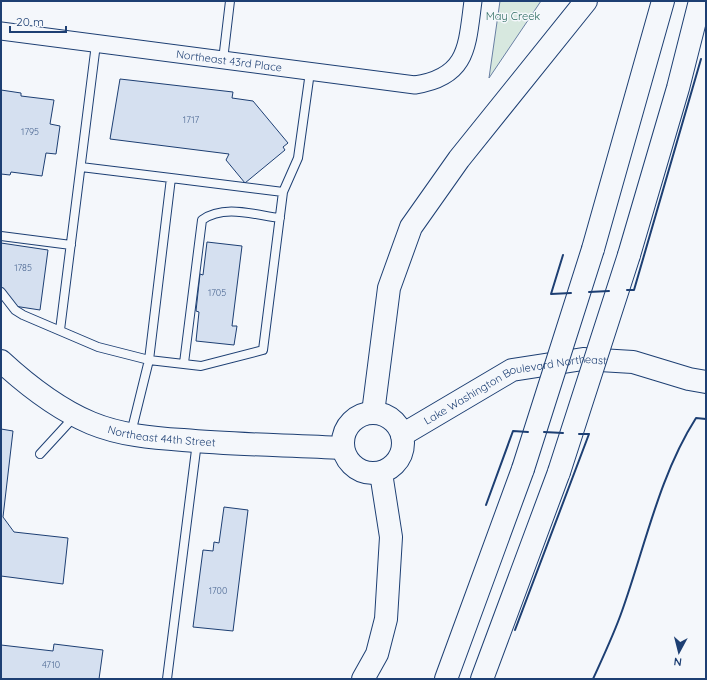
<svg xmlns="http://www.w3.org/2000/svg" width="707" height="680" font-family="Quicksand,sans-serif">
  <rect width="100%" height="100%" fill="#f4f7fb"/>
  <!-- green -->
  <path fill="#d7e8df" stroke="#687fa3" d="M500,1H541L489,78Z"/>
  <!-- building -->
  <path fill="#d5e0f0" stroke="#1d3f73" d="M120,79L233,92L232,98L253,101L288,143L283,147L285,150L245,183L226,160L229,154L110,139Z
    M1,90L21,93V96L54,100L50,124L60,126L56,154L46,153L42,176L11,172L10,175L1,174Z
    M207,242L242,246L232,326H237L234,345L196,341L199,312L196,311L200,274L203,275Z
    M1,243L48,250L40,310L14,306L1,286Z
    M1,429L13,431L3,517L14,532L68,538L63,584L1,576Z
    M224,507L248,510L233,631L193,627L203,550L213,551L214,542L219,543Z
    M54,644L103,650L99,679H1V645L53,651Z"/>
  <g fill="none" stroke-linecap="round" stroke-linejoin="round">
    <!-- lane casing -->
    <g stroke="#1d3f73" stroke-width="10">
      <path id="lane" d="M223,60L230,1
        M81,167L171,178
        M1,236L71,245
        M1,292L15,310L23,315L98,347L149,360L201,366L263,350L283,192L298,158L310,72
        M60,330L96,44
        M184,363L202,220C224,204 255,215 280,218
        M131,433L149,360L171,178L283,192
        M40,454L74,417
        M167,679L197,442"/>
    </g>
    <!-- street casing -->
    <g stroke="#1d3f73" stroke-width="19">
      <g id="street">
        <path id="s1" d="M1,31L415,85C468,77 467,46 473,1"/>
      </g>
    </g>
    <!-- secondary casing -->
    <g stroke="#1d3f73" stroke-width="24">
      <g id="secondary">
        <path id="s2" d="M1,361C27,385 58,409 91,423C120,435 152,438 183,440C236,445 290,445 343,448"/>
        <circle cx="373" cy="443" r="30"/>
        <path id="s3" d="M402,435L512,370L583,359L633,362L689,379L706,382"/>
        <path d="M363,679L377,654L386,619L391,537L381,473"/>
      </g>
    </g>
    <!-- highway casing -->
    <g stroke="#1d3f73" stroke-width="24">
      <path id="highway" d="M593,249L663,1
        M629,255L678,88L700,1
        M373,413L389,288L411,227L459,159L586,1
        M446,679L523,469
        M482,679L559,472"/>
    </g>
    <!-- lane -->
    <use href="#lane" stroke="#f4f7fb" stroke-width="8"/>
    <!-- street -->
    <use href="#street" stroke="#f4f7fb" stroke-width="17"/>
    <!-- secondary -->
    <use href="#secondary" stroke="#f4f7fb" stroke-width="22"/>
    <!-- highway -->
    <use href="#highway" stroke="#f4f7fb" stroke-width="22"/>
    <!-- highway-bridge casing -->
    <g stroke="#1d3f73" stroke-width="24" stroke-linecap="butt">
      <path id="highway-bridge" d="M523,469L593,249
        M559,472L629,255"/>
    </g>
    <!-- highway-bridge -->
    <use href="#highway-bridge" stroke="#f4f7fb" stroke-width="22"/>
    <!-- wall -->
    <path stroke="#1d3f73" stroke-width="2" d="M563,255L551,294L571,293
      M627,290H634L701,59
      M589,292L609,291
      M544,432L563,433
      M486,505L513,431L528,432
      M515,630L589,434H579
      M593,679C603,657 614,634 622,611C645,547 659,476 696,418L706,419"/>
  </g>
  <g text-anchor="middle" stroke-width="3" stroke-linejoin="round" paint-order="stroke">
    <!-- number labels -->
    <g font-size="9" fill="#4b6792">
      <text x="191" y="123">1717</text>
      <text x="30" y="135">1795</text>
      <text x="23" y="271">1785</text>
      <text x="217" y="296">1705</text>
      <text x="218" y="594">1700</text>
      <text x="51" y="668">4710</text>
    </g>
    <!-- park labels -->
    <g font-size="11" fill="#2c6c60" stroke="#f4f7fb">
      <text x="513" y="20">May Creek</text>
    </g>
    <!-- street labels -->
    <g font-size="11" fill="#1d3f73" stroke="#f4f7fb">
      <text dy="4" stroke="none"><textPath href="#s1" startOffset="230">Northeast 43rd Place</textPath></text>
      <text dy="4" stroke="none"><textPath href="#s3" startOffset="125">Lake Washington Boulevard Northeast</textPath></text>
      <text dy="4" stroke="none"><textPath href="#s2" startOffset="182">Northeast 44th Street</textPath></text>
    </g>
  </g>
  <!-- border -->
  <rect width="707" height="680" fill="none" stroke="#1d3f73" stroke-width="4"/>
  <!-- north arrow -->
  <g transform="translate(679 652) rotate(187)" stroke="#f4f7fb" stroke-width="3" paint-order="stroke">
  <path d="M0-3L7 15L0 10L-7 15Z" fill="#1d3f73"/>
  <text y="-6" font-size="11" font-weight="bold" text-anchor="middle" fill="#1d3f73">N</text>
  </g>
  <!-- scale -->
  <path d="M10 26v6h56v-6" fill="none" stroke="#1d3f73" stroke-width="2"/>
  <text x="16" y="26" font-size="12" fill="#1d3f73" stroke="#f4f7fb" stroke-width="3" paint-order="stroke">20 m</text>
</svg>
